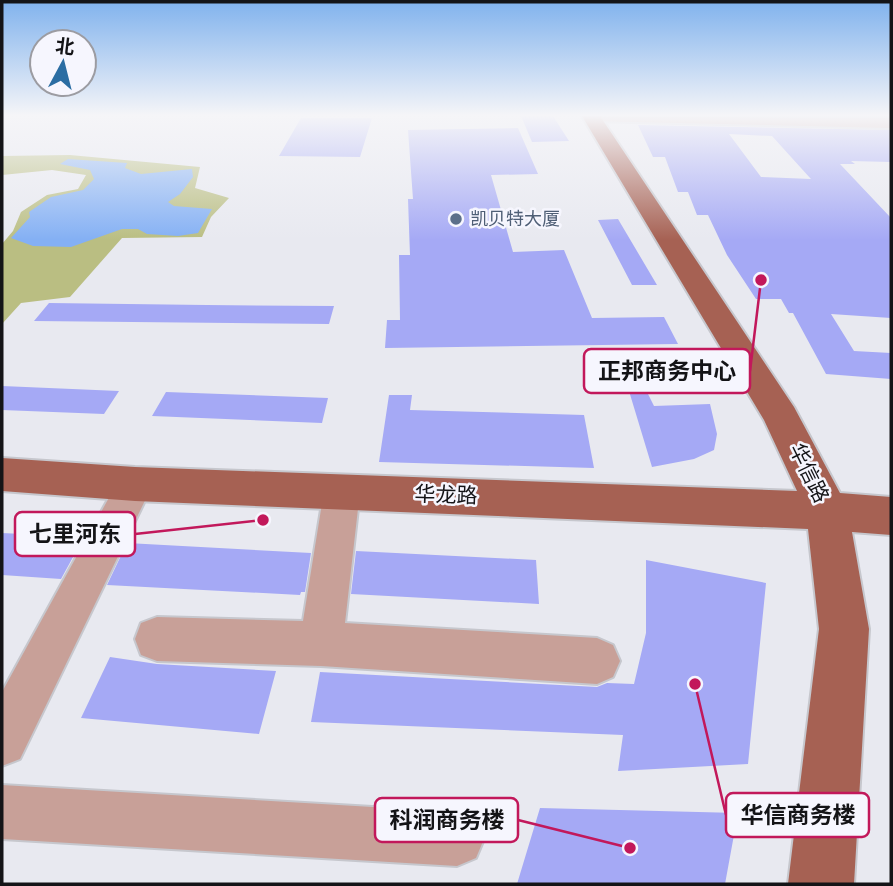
<svg xmlns="http://www.w3.org/2000/svg" width="893" height="886" font-family="'Noto Serif','Noto Sans SC',serif">
  <rect width="100%" height="100%" fill="#e8e9f0"/>
  <!-- green -->
  <path fill="#babe82" d="M70,155L200,167L195,188L229,198L211,217L202,237L122,238L70,297L21,303L2,324V244L13,231L21,212L47,195L78,189L86,175L52,170L2,175V156Z"/>
  <!-- water -->
  <path fill="#84b0f4" d="M68,159L127,163L125,168L141,174L192,169L193,177L180,194L168,202L174,206L212,209L198,233L178,236L147,234L138,229H122L71,247L33,246L11,238L30,217L29,212L51,197L83,190L94,179L90,170L60,164Z"/>
  <!-- building -->
  <path fill="#a5a9f5" fill-rule="evenodd" d="M521,116H553L569,141L532,142Z
    M301,118H372L360,157L279,156Z
    M638,125L891,130V162L851,161L855,164H840L891,218V318L831,314L854,351L891,353V379L826,374L793,313H789L781,299H756L727,255L708,215H697L688,192H678L665,157H653ZM729,134L772,136L811,179L761,177Z
    M518,128L538,174L491,175L513,252L564,250L592,318L664,317L678,344L385,348L387,320H400L399,255H410L408,199H413L408,130Z
    M618,219L657,285H632L598,220Z
    M49,303L206,305L334,306L329,324L34,321Z
    M2,386L119,391L104,414L2,410Z
    M646,390L654,406L710,404L717,434L714,450L694,459L652,467L629,391Z
    M166,392L328,398L322,423L152,416Z
    M389,395H412L410,410L584,415L594,468L379,462Z
    M2,533L84,537L61,579L2,575Z
    M127,543L311,553L305,592H301L300,595L107,585Z
    M356,551L536,560L539,604L351,594Z
    M646,560L766,583L748,764L618,771L623,735L311,722L320,672L597,687L607,683L634,684L646,633Z
    M110,657L157,664L276,671L259,734L81,718Z
    M540,808L738,813L725,884H517Z"/>
  <g fill="none" stroke-linecap="round" stroke-linejoin="round">
    <!-- minor casing -->
    <g stroke="#c6c7cd" stroke-width="4">
      <path id="minor" d="M583,116L891,118V128L591,121Z
        M135,469L148,474L153,484L20,759L2,766V692L122,474Z
        M342,476L355,480L360,491L345,623L597,638L613,645L620,661L613,677L597,684L321,666L157,661L141,655L135,639L141,623L157,617L303,621L324,491L329,480Z
        M2,785L457,812L476,820L484,839L476,858L457,866L2,839Z"/>
    </g>
    <!-- major casing -->
    <g stroke="#c6c7cd" stroke-width="4">
      <path id="major" d="M582,116H600L794,407L840,493L891,497V535L852,532L869,629L854,884H788L819,629L808,529L135,501L2,491V458L135,467L797,491L764,420Z"/>
    </g>
    <!-- minor -->
    <use href="#minor" fill="#c8a098" fill-rule="evenodd"/>
    <!-- major -->
    <use href="#major" fill="#a66153" fill-rule="evenodd"/>
  </g>
  <!-- sky -->
  <linearGradient id="sky" x2="0" y2="1"><stop stop-color="#80b2ed"/><stop offset="0.48" stop-color="#f5f5f8"/><stop offset="1" stop-color="#f5f5f8" stop-opacity="0"/></linearGradient>
  <rect width="893" height="240" fill="url(#sky)"/>
  <!-- markers -->
  <circle fill="#5c6f8a" stroke="#f6f6fe" stroke-width="2.5" cx="456" cy="219" r="7"/>
  <g text-anchor="middle" stroke-width="5" stroke-linejoin="round" paint-order="stroke">
    <!-- far-service labels -->
    <g font-size="18" fill="#4e5e75" stroke="#f6f6fe" text-anchor="start">
      <text x="470" y="225">凯贝特大厦</text>
    </g>
    <!-- street labels -->
    <g font-size="21" fill="#141417" stroke="#f6f6fe">
      <text transform="translate(809 473) rotate(64)" y="7">华信路</text>
      <text transform="translate(446 495) rotate(2)" y="7">华龙路</text>
    </g>
  </g>
  <!-- callouts -->
  <path fill="none" stroke="#c2185b" stroke-width="2.5" d="M761 280L750 371M263 520L135 534M695 684L726 815M630 848L518 820"/>
  <g fill="#c2185b" stroke="#f6f6fe" stroke-width="2.5">
    <circle cx="761" cy="280" r="7"/>
    <circle cx="263" cy="520" r="7"/>
    <circle cx="695" cy="684" r="7"/>
    <circle cx="630" cy="848" r="7"/>
  </g>
  <g fill="#f6f6fe" stroke="#c2185b" stroke-width="2.5">
    <rect x="584" y="349" width="166" height="44" rx="7"/>
    <rect x="15" y="512" width="120" height="44" rx="7"/>
    <rect x="726" y="793" width="143" height="44" rx="7"/>
    <rect x="375" y="798" width="143" height="44" rx="7"/>
  </g>
  <g font-size="23" text-anchor="middle" font-weight="bold" fill="#141417">
    <text x="667" y="379">正邦商务中心</text>
    <text x="75" y="542">七里河东</text>
    <text x="798" y="823">华信商务楼</text>
    <text x="447" y="828">科润商务楼</text>
  </g>
  <!-- border -->
  <rect width="893" height="886" fill="none" stroke="#141417" stroke-width="7"/>
  <!-- north arrow -->
  <g transform="translate(63 63) rotate(7)"><circle r="33" fill="#f6f6fe" stroke="#9c9ca2" stroke-width="2"/>
  <path d="M0-5L12 26L0 18L-12 26Z" fill="#2b6da3"/>
  <text y="-10" font-size="19" font-weight="bold" text-anchor="middle" fill="#141417">北</text>
  </g>
</svg>
